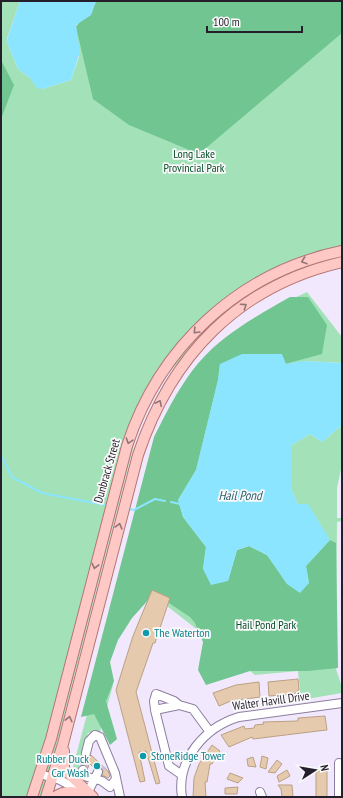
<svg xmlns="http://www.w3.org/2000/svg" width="343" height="798" font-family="'PT Sans Narrow',sans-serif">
  <rect width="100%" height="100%" fill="#f2e8fe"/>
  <!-- green -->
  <path fill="#a3e2b8" d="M1,1H20L7,39L9,47L18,69L29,77L42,89L71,80L79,57L75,27L96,4V1L342,16V262L290,278L196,343L169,372L148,405L138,429L51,766L40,797H1Z
    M307,292L342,337V363L303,361L196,470L180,504L183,517L206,547L203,569L228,581L237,550L306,566L298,504L292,491V445L310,434L322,442L342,425V465L337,488V518H342V521L337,522L336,669L342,687V693L301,700L298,671L255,675L153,595L113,638L107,661L113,685L100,732L88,733L77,774L73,767L147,488L175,408L279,305Z"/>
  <!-- forest -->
  <path fill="#70c590" d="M96,1H342V33L199,154L129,125L93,99L76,27L81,20L91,15Z
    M1,60L14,85L1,119Z
    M290,297H308L327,325L322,354L285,364H220L218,380L196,470L178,500L183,517L206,547L203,569L228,581L237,550L249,546L267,555L287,584L309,583L306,566L330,540L336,543L338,668L307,671H250L206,685L198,670L203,642L195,623L190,617L169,603L148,600L132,618L118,640L110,662L114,681L106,701L117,739L110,745L94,714L81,717L154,437C165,415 177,391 192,371C217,337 255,317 290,297Z"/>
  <!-- water -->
  <path fill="#8ce5fe" d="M20,1H96L91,15L76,25L80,52L71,80L42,89L37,88L29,77L18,69L9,47L7,40Z
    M242,354H282L286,364L303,361L342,363V425L322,442L310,434L292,445V491L298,504H308L330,540L306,566L309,583L300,593L287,584L267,555L249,546L237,550L228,581L211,585L203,569L206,547L183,517L178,500L196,470L218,380L220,364Z"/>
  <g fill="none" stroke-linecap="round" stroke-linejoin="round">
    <!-- stream -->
    <path stroke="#8ce5fe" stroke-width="2" d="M1,456L12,477L42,493L105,505
      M171,502L180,504
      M129,509L134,510L155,499L165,501"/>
  </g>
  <!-- building -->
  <path fill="#e6caad" stroke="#baa084" d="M152,590L170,598L155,643H153L136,692L160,783L156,784L146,751L139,752L145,781L140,782L116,690L133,636Z
    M298,679L299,690L297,691L295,694L269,696L268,682Z
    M259,682L260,697L231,701L219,706L213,693L236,685Z
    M325,716L327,730L318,731L253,739L252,737L229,747L221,735L244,726L245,729L254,728L255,725L264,724L263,722L298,721V718Z
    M212,745L220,751L212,764H210L207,782H205L206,797H193L194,778L199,764Z
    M91,755L108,771L110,776L108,778L102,775L103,771L101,767L94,768L89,763L88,768L83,765L84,758H88Z
    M262,756L268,758L266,769L260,767Z
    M253,757L256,767L248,766L247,759Z
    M277,760L282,764L275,773L268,772Z
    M287,770L290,776L279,782L277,776Z
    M316,771H327V797H316Z
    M230,773L243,778L238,783L227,779Z
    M278,785H292L293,797H282L281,789Z
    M238,787L237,794H225V788Z"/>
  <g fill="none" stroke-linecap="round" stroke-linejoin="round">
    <!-- minor-tunnel -->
    <path stroke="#c9c0d4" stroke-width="8" stroke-dasharray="8 4" stroke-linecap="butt" d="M83,770L86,753
      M98,772L103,765"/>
    <!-- minor casing -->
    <g stroke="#8c7e9e" stroke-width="10">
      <path id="minor" d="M179,705L174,701L156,694L154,701L155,710L169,766L182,775
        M155,710L179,705L193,709L210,732
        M86,753L89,741L95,735L100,737L115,773L120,797
        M339,763V797
        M83,770L84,776L102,781L110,787L116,779
        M40,774L60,780L82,792
        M88,792L98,772
        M260,792L262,797
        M182,797C176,760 205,727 239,717L342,703"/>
    </g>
    <!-- major casing -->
    <g stroke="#b27674" stroke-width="12">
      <path id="major" d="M64,751V769L93,797
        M32,797L51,739L127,446C159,347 239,272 342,251
        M46,797L63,744L138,455C171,356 238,286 342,262
        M55,797C67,788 78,793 90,797"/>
    </g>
    <!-- minor -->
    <use href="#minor" stroke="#fff" stroke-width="8"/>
    <!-- major -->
    <use href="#major" stroke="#fec9c4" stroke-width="10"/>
  </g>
  <!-- one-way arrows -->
  <defs><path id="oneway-chevron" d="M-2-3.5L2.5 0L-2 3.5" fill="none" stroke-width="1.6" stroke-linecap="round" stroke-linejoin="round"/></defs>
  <g stroke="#927478">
    <use href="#oneway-chevron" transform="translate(304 261) rotate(161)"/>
    <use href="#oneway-chevron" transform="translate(244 306) rotate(-34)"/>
    <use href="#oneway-chevron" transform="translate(196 331) rotate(134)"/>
    <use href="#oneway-chevron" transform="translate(159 403) rotate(-63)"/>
    <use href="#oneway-chevron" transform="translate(129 441) rotate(108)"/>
    <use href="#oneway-chevron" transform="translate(119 526) rotate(-75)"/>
    <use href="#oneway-chevron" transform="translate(95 566) rotate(104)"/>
    <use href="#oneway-chevron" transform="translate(69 719) rotate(-76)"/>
  </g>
  <!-- markers -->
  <g fill="#0f9aa8" stroke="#fafafa" stroke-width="1.5">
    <circle cx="146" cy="633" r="4"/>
    <circle cx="143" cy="756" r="4"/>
    <circle cx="97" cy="766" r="4"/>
  </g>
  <g text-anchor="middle" stroke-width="3.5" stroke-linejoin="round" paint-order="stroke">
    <!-- park labels -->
    <g font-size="12" fill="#094d2b" stroke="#fafafa">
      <text x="194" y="158">Long Lake<tspan x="194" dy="14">Provincial Park</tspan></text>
      <text x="266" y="629">Hail Pond Park</text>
    </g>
    <!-- street labels -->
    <g font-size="12" fill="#251f2b" stroke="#fafafa">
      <text transform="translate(107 471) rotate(-74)" y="4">Dunbrack Street</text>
      <text transform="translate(271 701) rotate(-8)" y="4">Walter Havill Drive</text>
    </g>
    <!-- culture labels -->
    <g font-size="12" fill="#0d838f" stroke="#fafafa" text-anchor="start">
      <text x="154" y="637">The Waterton</text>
      <text x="151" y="760">StoneRidge Tower</text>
      <text x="89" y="763" text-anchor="end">Rubber Duck<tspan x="89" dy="14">Car Wash</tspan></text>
    </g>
    <!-- water labels -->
    <g font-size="13" font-style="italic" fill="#2d5f6c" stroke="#fafafa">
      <text x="240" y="500">Hail Pond</text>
    </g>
  </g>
  <!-- border -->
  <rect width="343" height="798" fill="none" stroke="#251f2b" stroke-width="4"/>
  <!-- north arrow -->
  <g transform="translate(315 770) rotate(78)" stroke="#fafafa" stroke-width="3" paint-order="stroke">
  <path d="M0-3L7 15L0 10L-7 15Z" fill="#251f2b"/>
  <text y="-6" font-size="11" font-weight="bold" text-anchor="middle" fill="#251f2b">N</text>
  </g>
  <!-- scale -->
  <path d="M207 26v6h95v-6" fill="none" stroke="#251f2b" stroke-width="2"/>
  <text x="213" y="26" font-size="12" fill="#251f2b" stroke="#fafafa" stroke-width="3" paint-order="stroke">100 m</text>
</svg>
